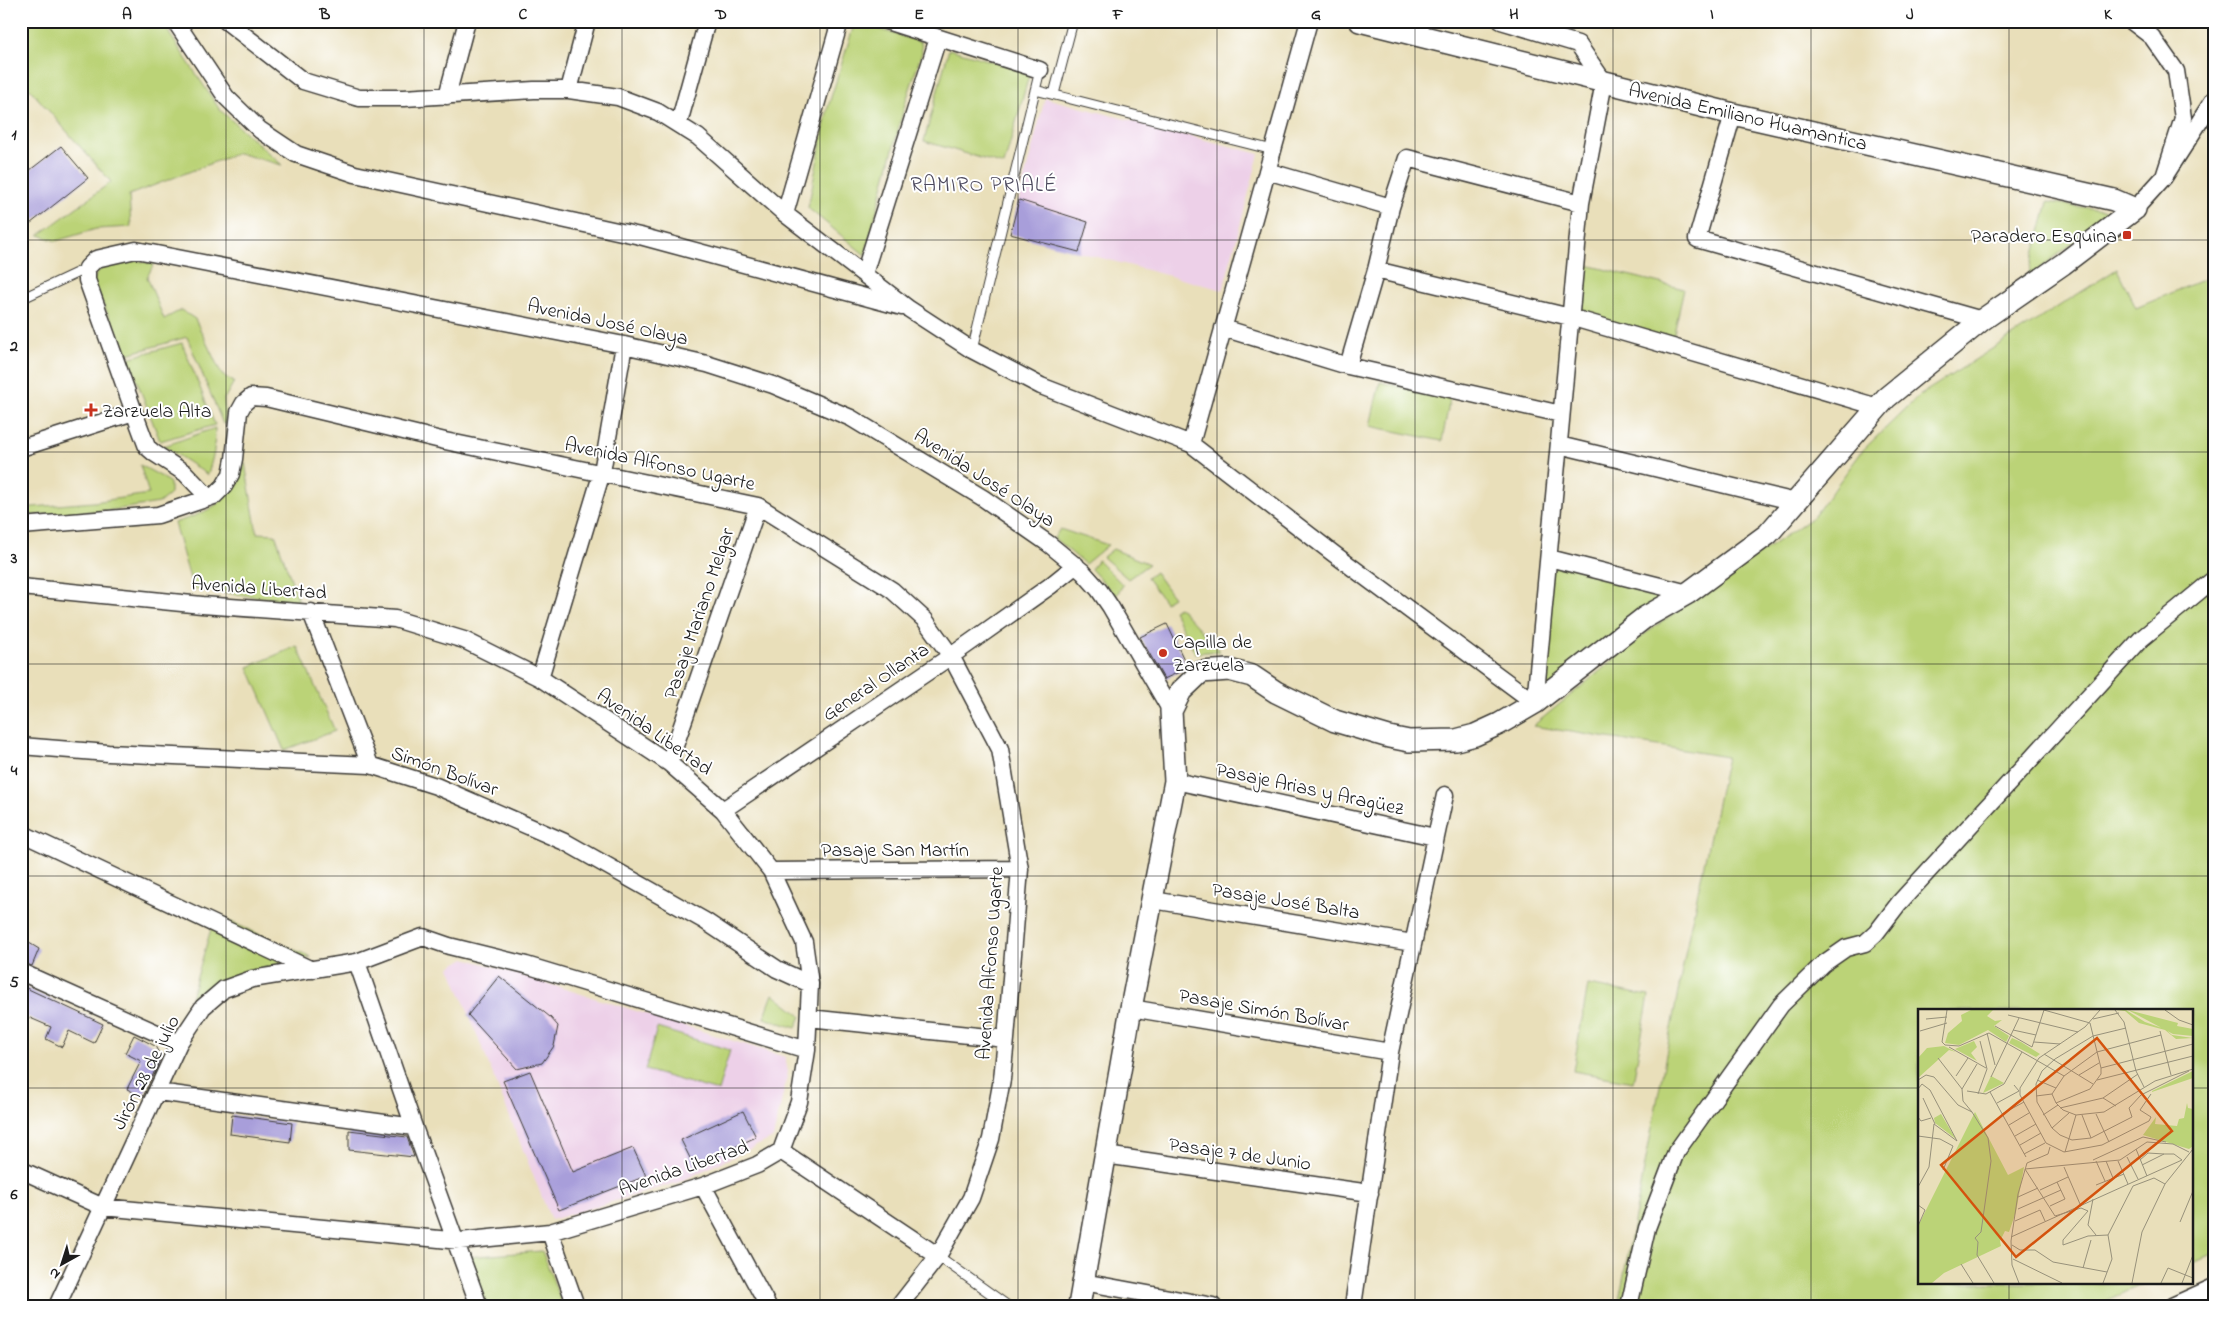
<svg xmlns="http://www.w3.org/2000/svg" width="2235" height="1327" font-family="'Indie Flower',sans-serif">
  <rect width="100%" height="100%" fill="#fff"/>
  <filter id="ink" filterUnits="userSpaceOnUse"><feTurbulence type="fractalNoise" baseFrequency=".02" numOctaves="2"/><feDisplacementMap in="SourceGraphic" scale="10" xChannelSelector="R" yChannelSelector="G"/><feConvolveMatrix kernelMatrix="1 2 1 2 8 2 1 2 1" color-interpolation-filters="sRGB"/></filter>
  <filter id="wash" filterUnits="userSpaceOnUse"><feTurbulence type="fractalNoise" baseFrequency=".0096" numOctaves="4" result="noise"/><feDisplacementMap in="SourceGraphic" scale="20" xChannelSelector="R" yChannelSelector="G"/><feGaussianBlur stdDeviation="1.12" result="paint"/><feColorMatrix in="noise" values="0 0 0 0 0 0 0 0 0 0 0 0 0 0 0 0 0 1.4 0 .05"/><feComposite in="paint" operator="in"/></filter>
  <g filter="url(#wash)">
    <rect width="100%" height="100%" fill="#e9dfba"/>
    <!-- built -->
    <path fill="#edd0e8" d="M1045,98L1259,154L1223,290L1010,234Z
      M465,958L785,1057L788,1072L773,1138L679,1182L551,1220L450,967Z"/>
    <!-- green -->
    <path fill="#bbd377" stroke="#6c784a" d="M21,21H161L220,110L282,165L238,153L129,195L131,227L96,229L56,241L39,235L111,182L21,79Z
      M855,22L921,42L922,52L905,104L865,255L808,208L828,107Z
      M949,49L1030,72L1004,165L924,141Z
      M2048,202L2115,212L2028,277Z
      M135,260L154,264L147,277L164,319L181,310L195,319L222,375L234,382L224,399L226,423L223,424L187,337L128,354L94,286C92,263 119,262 135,260Z
      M1587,265L1684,289L1672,342L1570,317Z
      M2117,269L2136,308L2214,275V1254L2191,1264V1011H1919V1283H2146L2093,1306H1618L1689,934L1727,757L1533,726L1646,633L1814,516L1863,450L1920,395Z
      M182,343L215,425L160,441L128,358Z
      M1380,382L1450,398L1442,441L1370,426Z
      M215,428L214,452L208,475L164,446Z
      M245,463L257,533L275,534L299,602L193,589L174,523C214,510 228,503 245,463Z
      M140,465L162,477L170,483V494L159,503L113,510L21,516V508L94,502L149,494Z
      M1060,529L1108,545L1085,564L1054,538Z
      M1113,549L1149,564L1128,579L1103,557Z
      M1549,558L1688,593L1535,703Z
      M1098,560L1123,585L1116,596L1091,569Z
      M1155,572L1173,597L1165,602L1147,578Z
      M1179,607L1220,651L1195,653L1173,610Z
      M297,646L335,731L284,750L248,667Z
      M215,915L311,957L221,987L198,1002L190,1001Z
      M1588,985L1649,996L1633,1082L1573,1071Z
      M773,994L801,1016L796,1028L764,1018Z
      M657,1028L730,1050L718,1091L645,1070Z
      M542,1251L563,1306H485L467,1257Z"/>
    <g id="blocks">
      <!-- building -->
      <path fill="#a89eda" d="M61,146L88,178L21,231V177Z
        M1019,200L1088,222L1079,252L1010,234Z
        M1167,624L1188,668L1164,679L1140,637Z
        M21,938L39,949L32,966L21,962Z
        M499,976L550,1017L558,1026L554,1046L542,1063L517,1069L468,1015Z
        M21,983L25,985L24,987L103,1024L94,1043L69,1031L62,1047L46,1039L51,1027L21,1014Z
        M134,1035L155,1046L161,1057L143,1097L127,1089L141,1061L125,1053Z
        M530,1071L573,1172L633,1148L646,1176L559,1210L503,1081Z
        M743,1111L756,1137L694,1166L681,1140Z
        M232,1115L292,1123L290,1142L230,1134Z
        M349,1130L407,1137L414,1157L349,1150Z"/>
    </g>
  </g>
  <g filter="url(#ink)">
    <use href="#blocks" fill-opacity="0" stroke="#3b3934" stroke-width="1"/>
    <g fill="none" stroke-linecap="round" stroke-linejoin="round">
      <!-- service casing -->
      <g stroke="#3b3934" stroke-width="11">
        <path id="service" d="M1035,90L1273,150
          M1054,94L1073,21
          M21,299L87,268
          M972,350L1040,70
          M938,1256L1008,1306"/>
      </g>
      <!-- minor casing -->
      <g stroke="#3b3934" stroke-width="19">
        <path id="minor" d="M175,21L226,97L260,130L296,154L355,174L640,236L902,307
          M226,21L303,81L359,98H404L534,90H569L618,97L658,112L698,137L785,214L909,309L972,350L1041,386L1191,444L1334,554L1535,703
          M886,21L1040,70
          M1501,21L1578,44L1604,82L1581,203L1535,703
          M2131,21L2152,37L2176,71L2183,118L2164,177
          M569,90L587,21
          M447,96L467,21
          M1733,114L1697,239L1982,320
          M679,123L707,21
          M1267,171L1391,207
          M2135,209L2164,177L2214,99
          M785,214L840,21
          M1376,270L1570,317L1878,407
          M864,274L938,38
          M1223,328L1348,366L1561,414
          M1348,366L1376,270L1391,207L1407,158L1581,203
          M134,412L147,447L154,453L185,473L209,498
          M1191,444L1309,21
          M1559,445L1796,502
          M21,448L134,412L87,280V268L96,259L136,250L624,345L707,364L773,385L851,418L983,498L1049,544L1083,572L1099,590L1110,606L1171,711
          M21,526L158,515L214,496L224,486L231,474L234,459L239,412L244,403L251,397L266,398L445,441L758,506L892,590L925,620L951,656L1000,749L1020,869L1006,1039L1002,1079L991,1139L971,1198L938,1256L899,1306
          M1549,558L1688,593
          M21,587L202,605L395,619L464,640L540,678L669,763L723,810L771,871L804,942L810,984L807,1050L799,1102L781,1151L757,1165L703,1186L550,1232L460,1241L103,1207L21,1170
          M311,612L370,765
          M540,678L602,472L624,345
          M21,746L108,753L370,765L436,786L567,843L705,921L777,969L810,984
          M669,763L758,506
          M1175,781L1435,837
          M723,810L951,656L1050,586L1076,565
          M21,833L312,970
          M771,871L1020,869
          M1153,900L1413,943
          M357,962L414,1127L479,1306
          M21,972L179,1043
          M1131,1008L1390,1052
          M809,1018L1006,1039
          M158,1092L414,1127
          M781,1151L938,1256
          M1105,1155L1370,1193
          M703,1186L768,1306
          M550,1232L576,1306
          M1083,1282L1213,1306
          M57,1306L179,1043L203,1007L224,989L252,979L357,962L423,937L449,946L526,965L807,1050
          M1353,1306L1390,1052L1445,795
          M1629,1306L1647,1228L1676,1152L1781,1005L1823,964L1846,948L1865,943L1876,933L1899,903L2141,639L2214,579
          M2172,1306L2214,1287"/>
      </g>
      <!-- tertiary casing -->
      <g stroke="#3b3934" stroke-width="24">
        <path id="tertiary" d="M1360,21L1733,114L2114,200L2135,209
          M1079,1306L1131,1008L1175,781L1171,711L1181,691L1201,672L1229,670L1252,676L1276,692L1335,721L1389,737L1409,741L1456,740L1475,735L1499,724L1535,703L1644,618L1688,593L1768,534L1886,398L1982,320L2063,264L2135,209"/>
      </g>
      <!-- service -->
      <use href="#service" stroke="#fff" stroke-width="9"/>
      <!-- minor -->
      <use href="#minor" stroke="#fff" stroke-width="16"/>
      <!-- tertiary -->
      <use href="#tertiary" stroke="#fff" stroke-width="21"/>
    </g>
  </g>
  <!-- grid -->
  <path fill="none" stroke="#1c1c1c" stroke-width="1" stroke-opacity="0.55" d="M226,21V1306M424,21V1306M622,21V1306M820,21V1306M1018,21V1306M1217,21V1306M1415,21V1306M1613,21V1306M1811,21V1306M2009,21V1011M21,240H2214M21,452H2214M21,664H2214M21,876H2214M21,1088H1919M2191,1088H2214M2009,1283V1306"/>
  <!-- markers -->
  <g fill="#c8321e" stroke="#fff" stroke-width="2">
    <rect x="2122" y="230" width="10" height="10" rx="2.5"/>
    <path d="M88.5 402.5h5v5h5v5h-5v5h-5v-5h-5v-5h5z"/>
    <circle cx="1163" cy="653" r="5"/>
  </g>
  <g text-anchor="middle" stroke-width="4" stroke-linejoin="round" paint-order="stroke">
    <!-- street labels -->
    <g font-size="20" fill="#1c1c1c" stroke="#fff">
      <text transform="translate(1748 116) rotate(13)" y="7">Avenida Emiliano Huamantica</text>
      <text transform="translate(608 321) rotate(12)" y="7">Avenida José Olaya</text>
      <text transform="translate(660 463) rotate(12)" y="7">Avenida Alfonso Ugarte</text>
      <text transform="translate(985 477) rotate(33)" y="7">Avenida José Olaya</text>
      <text transform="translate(259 587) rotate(4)" y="7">Avenida Libertad</text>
      <text transform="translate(698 613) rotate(-71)" y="7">Pasaje Mariano Melgar</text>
      <text transform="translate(875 681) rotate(-34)" y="7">General Ollanta</text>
      <text transform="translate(655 731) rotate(35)" y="7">Avenida Libertad</text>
      <text transform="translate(445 770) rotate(20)" y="7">Simón Bolívar</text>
      <text transform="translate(1310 788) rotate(12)" y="7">Pasaje Arias y Aragüez</text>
      <text x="895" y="856">Pasaje San Martín</text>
      <text transform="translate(1286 900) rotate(9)" y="7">Pasaje José Balta</text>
      <text transform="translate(989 963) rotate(-86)" y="7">Avenida Alfonso Ugarte</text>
      <text transform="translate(1264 1009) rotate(10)" y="7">Pasaje Simón Bolívar</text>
      <text transform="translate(145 1072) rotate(-63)" y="7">Jirón 28 de julio</text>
      <text transform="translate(1240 1153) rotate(8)" y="7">Pasaje 7 de Junio</text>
      <text transform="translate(683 1167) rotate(-19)" y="7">Avenida Libertad</text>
    </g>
    <!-- poi labels -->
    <g font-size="20" fill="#1c1c1c" stroke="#fff" text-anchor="start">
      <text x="2117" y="242" text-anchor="end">Paradero Esquina</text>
      <text x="102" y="417">Zarzuela Alta</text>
      <text x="1173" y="648">Capilla de<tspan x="1173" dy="23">Zarzuela</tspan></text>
    </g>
    <!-- neighbourhood labels -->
    <g font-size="21" letter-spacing="1" fill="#4d4a5e" stroke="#fff">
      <text x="984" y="191">RAMIRO PRIALÉ</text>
    </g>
  </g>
  <!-- overview -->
  <g transform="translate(1918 1009)">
    <rect width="275" height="275" fill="#e9dfba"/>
    <path d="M53,1H75L69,7L77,12L84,11L76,17L91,27L88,33L70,21L41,36L27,34L30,24L44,12L43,6ZM199,1H208L227,13L247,20L254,26L275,29L258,30L247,21L221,14L207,2ZM210,1L260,14L259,17L275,20V27L255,25ZM94,29L103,33L122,45L118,48L91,34ZM56,32L59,38L53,44L59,52L37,40ZM26,37L38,43L31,41L0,69V49L9,39ZM275,62V69L234,83V82ZM73,67L86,74L65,84ZM269,94L270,99L275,100V137L271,140L225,126L238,108L237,115L259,117L261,110L266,109ZM57,103L90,166L106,158L98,203L91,223L87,222L82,232L83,237L26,264L14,274H0V217ZM23,105L30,117L38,130L17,114L16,109Z" fill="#bbd377"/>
    <path fill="none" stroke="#97917b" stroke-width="1" d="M126,1L172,14L183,59V65L172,80L138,94M182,1L167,18L121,49L102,79V86L128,134L146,143L184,136L231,112L233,108L222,101L233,85M197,1L206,13L218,62L226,78M247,1L261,11L275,16M90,6L160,23M8,10L29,8M175,10L201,4M77,17L114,38L126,1M208,19L175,27L137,50L124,62L118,75L119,93L134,119L142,126L154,131L173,129L214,108L211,99L223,86L271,62M95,21L118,26M2,22L29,14M242,22L253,66M69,24L77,56M243,26L179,43L146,67L134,85L138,94L145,101L158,106L186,103L237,72L275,60M116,33L142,35M27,36L41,37L71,24L146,67M27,36L24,33L29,1M31,38L68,59M126,45L175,75M183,59L275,35M161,66L181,54M38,67L50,49M73,68L101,9M0,71L8,66L16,68L40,96L54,103L45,92L44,80L20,49M119,71L138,79M179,71L275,47M0,80L4,75L12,81L39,132L16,115L11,158L0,178M44,80L59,55M49,82L68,85L86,75L104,43M72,83L108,148M60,85L69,60L62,32M118,87L134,85M5,89L17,115M185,89L198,97M79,94L101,82L96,76M142,99L185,89L220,65M54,103L70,129L73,152L63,223L57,229L60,233L59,246L76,274M84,105L106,93M178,105L191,133M125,106L140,96M164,106L173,129M0,108L3,112L13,109M91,116L111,104M134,119L151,104M0,127L22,130L35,137L25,161M97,127L118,115M102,136L123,124M218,140L229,167M147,143L158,106M106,145L127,134M246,145H256L264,151M209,148L220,170M175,151L225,128L248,133M222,151L230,144L246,145L224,156M178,152L187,172M188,152L195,169M200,152L210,175M146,158L162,195M107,160L137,207L163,199L170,202L145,231V236L170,227L190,226M107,160L202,151L229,133L255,135L271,143M178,176L206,165M122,181L150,168M100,188L120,179M175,190L170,216L178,226M0,196L7,201L0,217M132,197L147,190L139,173M100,200L143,181M97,212L122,201L127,212M262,213L275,182M93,228L264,151M94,236L102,241H117L135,253L189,263M95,250L144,274M43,255L55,274M165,259L173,231M101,274L94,256L93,232L100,185L109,154L130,145L132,138M185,274L194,250L190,226L215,177L236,169L247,175M214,274L224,223L247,175L275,140M243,274L250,259L275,269M264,274L275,246"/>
    <path fill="#d4530e" fill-opacity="0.15" stroke="#d4530e" stroke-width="2.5" d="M179,29L254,122L98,248L23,156Z"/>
    <rect width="275" height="275" fill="none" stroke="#1c1c1c" stroke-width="2.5"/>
  </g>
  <!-- margin -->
  <rect width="2235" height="1327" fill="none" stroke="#fff" stroke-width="55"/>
  <!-- north arrow -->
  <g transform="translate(62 1264) rotate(219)" stroke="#ffffff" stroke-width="4" paint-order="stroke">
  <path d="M0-4L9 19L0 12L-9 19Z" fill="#1c1c1c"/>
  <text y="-8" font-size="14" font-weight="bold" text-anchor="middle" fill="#1c1c1c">N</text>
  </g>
  <rect x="28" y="28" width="2180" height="1272" fill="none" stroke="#1c1c1c" stroke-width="2"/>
  <g font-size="16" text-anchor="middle" font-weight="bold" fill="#1c1c1c">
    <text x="127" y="19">A</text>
    <text x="325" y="19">B</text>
    <text x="523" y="19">C</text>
    <text x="721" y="19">D</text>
    <text x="919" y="19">E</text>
    <text x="1118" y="19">F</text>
    <text x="1316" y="19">G</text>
    <text x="1514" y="19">H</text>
    <text x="1712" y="19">I</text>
    <text x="1910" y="19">J</text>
    <text x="2108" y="19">K</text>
    <text x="14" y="139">1</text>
    <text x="14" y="351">2</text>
    <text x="14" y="563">3</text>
    <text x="14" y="775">4</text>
    <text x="14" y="987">5</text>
    <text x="14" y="1199">6</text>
  </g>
</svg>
